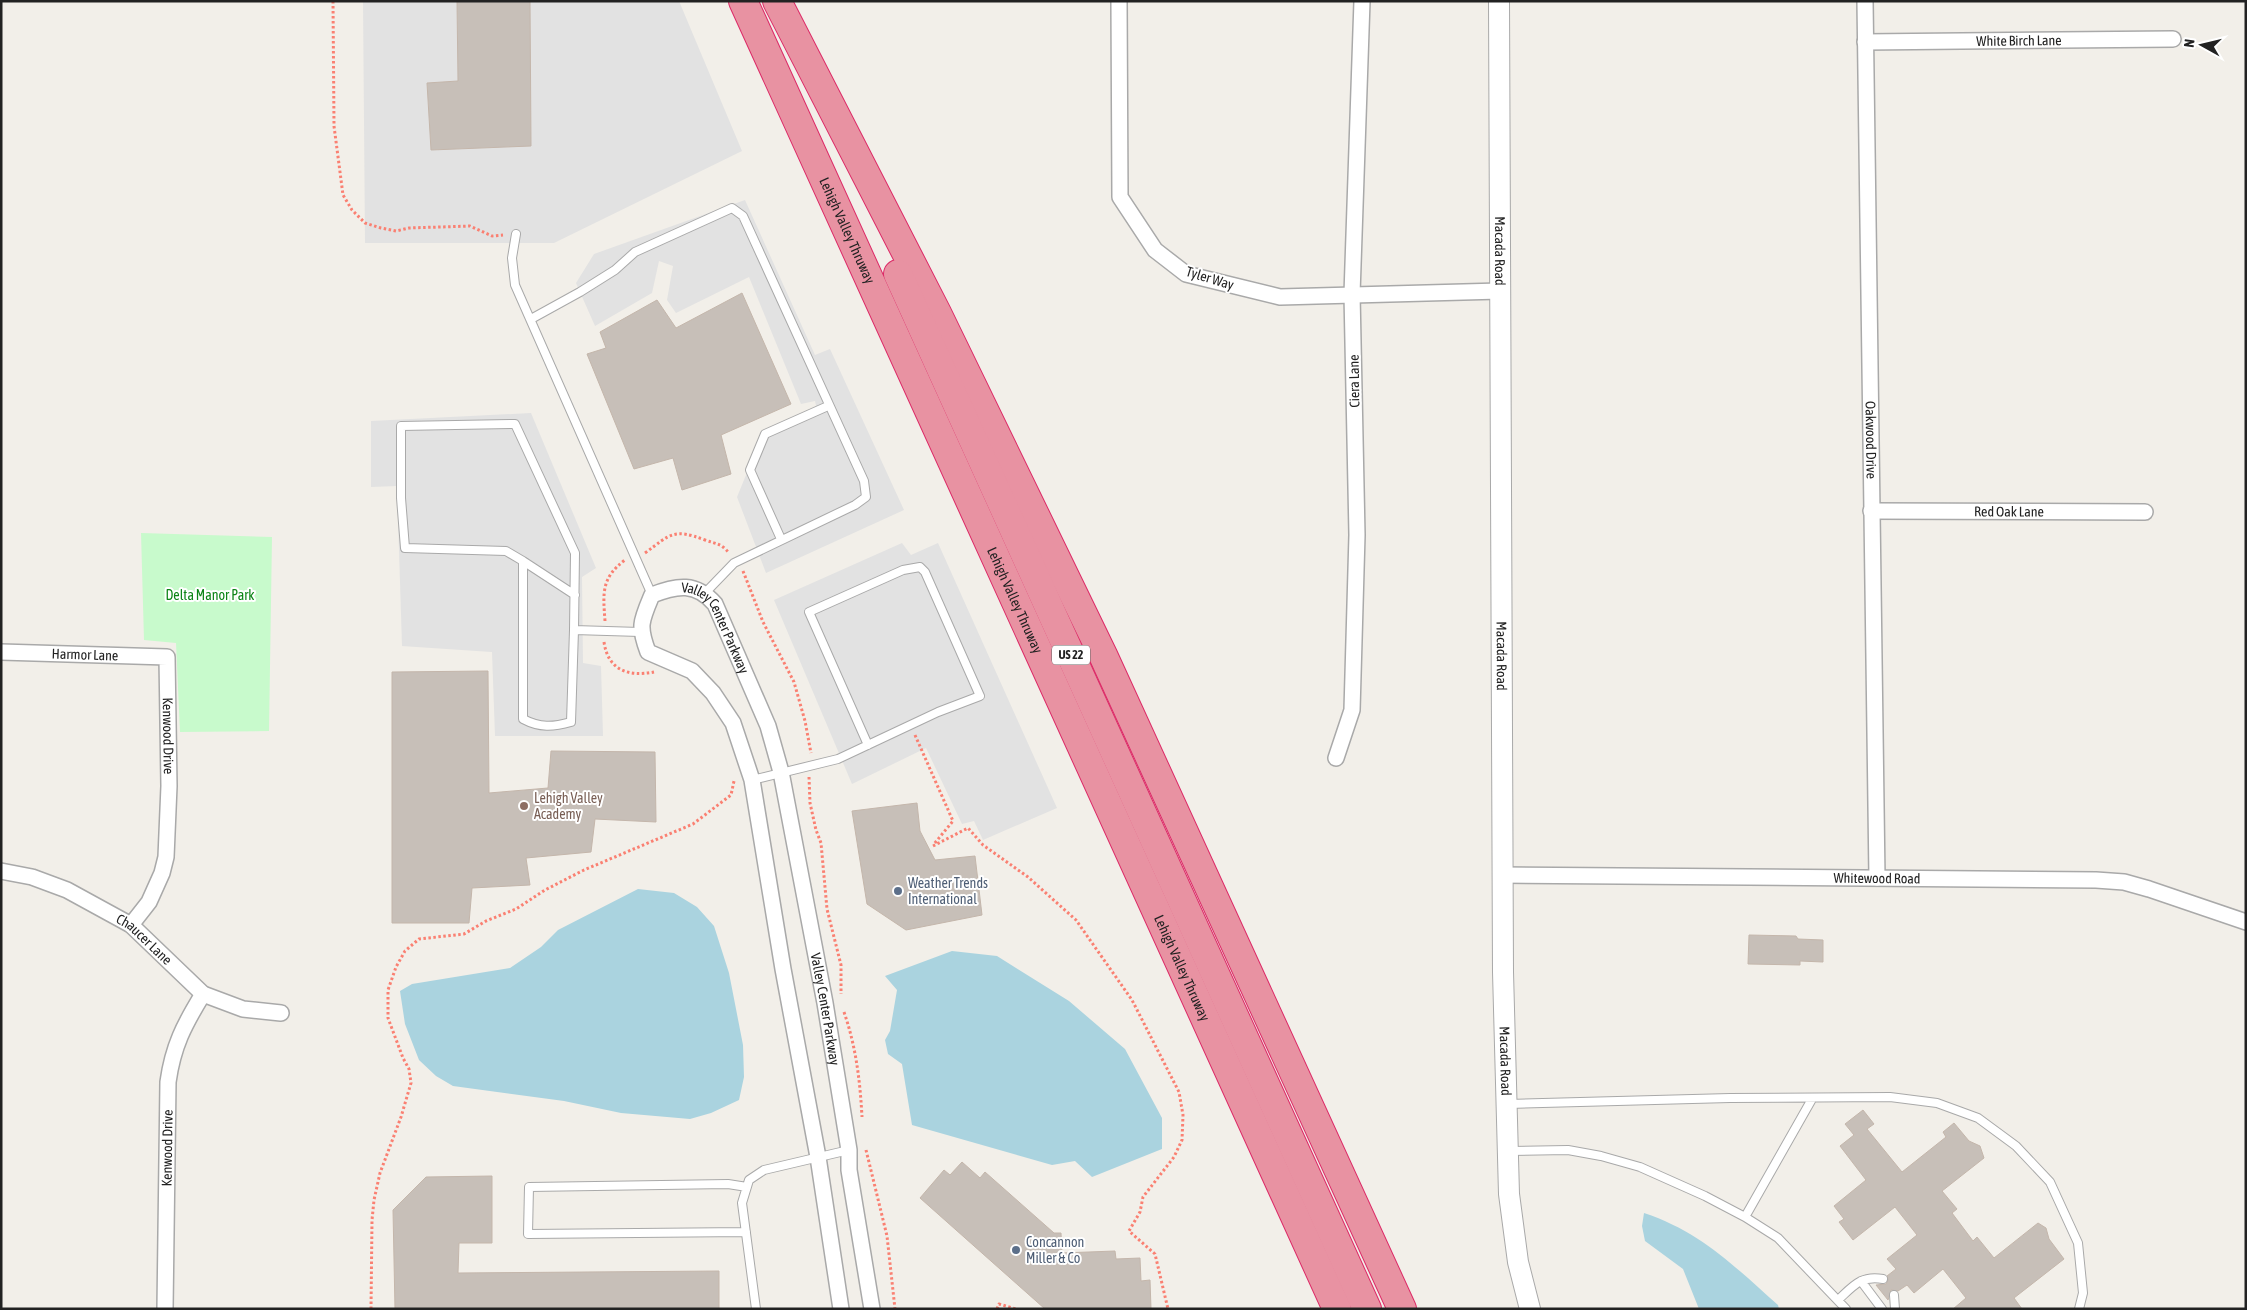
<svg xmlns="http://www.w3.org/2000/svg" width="2247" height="1310" font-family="'Asap Condensed',sans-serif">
  <rect width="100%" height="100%" fill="#f2efe9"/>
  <!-- park -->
  <path fill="#c8facc" d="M141,533L272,537L269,731L180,732L176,643L144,640Z"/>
  <!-- parking -->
  <path fill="#e2e2e2" d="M363,1H457L458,81L427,83L431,150L531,145L530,1H679L742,151L554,243H365Z
    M745,200L815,355L830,349L904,510L766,573L737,497L760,441L818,415L815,401L801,404L749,277L676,313L667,300L673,266L659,261L652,293L595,326L576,283L594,254Z
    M531,413L596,568L582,577L583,663L601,666L603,736H495L492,652L402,646L397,486L371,487V421Z
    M902,543L911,555L938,543L1057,808L983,840L974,821L962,824L926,748L852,784L774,600Z"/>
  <!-- water -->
  <path fill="#aad3df" d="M638,889L674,893L697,907L714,926L729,973L743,1045L744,1077L739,1100L711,1113L690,1119L621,1113L564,1101L453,1086L436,1076L419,1060L405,1024L400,991L412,984L510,968L541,947L558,930Z
    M952,951L997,956L1069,1001L1125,1049L1162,1118V1149L1092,1177L1075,1161L1052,1165L912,1125L902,1064L888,1054L885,1040L890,1031L897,990L885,976Z
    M1644,1213C1701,1232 1734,1266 1778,1305L1779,1309H1699L1683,1269L1645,1241L1642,1226Z"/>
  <!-- building -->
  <path fill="#c7bfb8" stroke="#c4b6ab" d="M457,1H530L531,146L431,150L427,83L458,81Z
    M742,293L791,404L721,435L731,474L682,490L673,458L634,469L587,354L606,348L600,332L657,300L676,328Z
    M488,671L489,793L548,788L551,751L655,752L656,822L595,819L591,852L526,858L530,885L472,888L469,923H392V672Z
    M917,803L920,831L935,860L975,856L982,915L906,930L867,904L852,811Z
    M1749,935L1796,936L1798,939L1823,940V962L1800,961V965L1748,964Z
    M1863,1110L1874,1124L1867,1129L1902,1172L1946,1137L1943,1132L1954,1123L1969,1141L1980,1146L1984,1158L1942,1191L1957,1209L1952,1213L1973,1241L1977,1237L1994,1258L2038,1223L2046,1228L2049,1239L2064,1259L2014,1298L2022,1309H1953L1966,1298L1943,1269L1914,1293L1907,1285L1898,1291L1891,1290L1888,1300L1876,1285L1886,1284L1888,1280L1887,1276L1896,1269L1887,1259L1917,1235L1895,1207L1853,1240L1839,1222L1844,1219L1834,1206L1866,1180L1840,1146L1854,1135L1845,1124Z
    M962,1162L980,1178L985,1172L1054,1233H1061L1062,1253L1115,1251L1116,1259L1140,1258L1141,1281L1150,1280L1151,1309H1045L920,1198L944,1170L950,1175Z
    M492,1176V1243H459L458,1273L719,1271V1309H395L393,1210L426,1177Z"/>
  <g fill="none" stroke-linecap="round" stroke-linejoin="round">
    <!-- service casing -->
    <g stroke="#a9a9a9" stroke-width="10">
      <path id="service" d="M516,234L512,258L515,285L652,595
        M531,319L580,292L615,270L635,252L732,208L743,216L864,481L866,497L855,505L734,563L705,593
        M781,539L750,470L765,434L828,406
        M523,561L575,595
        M574,630L575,553L515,424L401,426V498L405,548L506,551L523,561V719C540,728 553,727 571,722L574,630L640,632
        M752,780L838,759L938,712L980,696L925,572L920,567L903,570L809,612L868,745
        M1508,1104L1730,1098L1890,1097L1937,1103L1978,1118L2016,1146L2050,1182L2078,1243L2083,1293L2079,1309
        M1509,1151L1568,1150L1601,1156L1640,1167L1705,1196L1745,1217L1778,1238L1846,1309
        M1745,1217L1812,1099
        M746,1232L528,1234L529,1187L728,1184L747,1187
        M1861,1281L1882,1309
        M1894,1295L1895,1309
        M1838,1300C1853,1286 1861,1275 1883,1279
        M756,1309L742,1203L749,1180L764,1170L849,1150"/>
    </g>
    <!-- minor casing -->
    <g stroke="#a9a9a9" stroke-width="18">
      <g id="minor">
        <path d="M1119,1L1120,197L1155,250L1186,274L1280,297L1500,291"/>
        <path id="s1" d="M1865,1L1877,878"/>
        <path id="s2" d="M1865,42L2173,39"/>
        <path id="s3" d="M1871,511L2145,512"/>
        <path id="s4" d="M1,652L167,657L169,786L166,857L162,873L149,902L131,925"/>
        <path d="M1336,758L1352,710L1357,535L1352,294L1362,1"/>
        <path id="s5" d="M1,871L32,877L67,890L131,925L203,994L243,1009L281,1013"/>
        <path id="s6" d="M1502,875L2096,880L2124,882L2149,889L2246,922"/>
        <path id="s7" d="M165,1309L168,1082C173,1046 184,1025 203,994"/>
        <path id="s8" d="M841,1309L818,1157L783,969L752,780L733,723L713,693L692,671L648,652C638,626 641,621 652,595C677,585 696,582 715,604L768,726L781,772L825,1003L849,1150V1170L872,1309"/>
      </g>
    </g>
    <!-- tertiary casing -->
    <g stroke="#a9a9a9" stroke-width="22">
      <g id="tertiary">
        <path id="s9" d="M1499,1L1503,972L1509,1194L1518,1262L1530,1309"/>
      </g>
    </g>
    <!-- motorway casing -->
    <g stroke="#dc2a67" stroke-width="30">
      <g id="motorway">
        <path id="s10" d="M743,1L1337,1309"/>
        <path d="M777,1L937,313L1103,655L1402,1309"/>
        <path d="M898,274L1367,1309"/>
      </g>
    </g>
    <!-- path -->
    <path stroke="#fa8072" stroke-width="3" stroke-dasharray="2.5 2.5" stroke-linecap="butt" d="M333,1L334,126L343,195L352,210L365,223L381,228L396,231L409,228L470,226L492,236L503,235
      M645,553C671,534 673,528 705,540C716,544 721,543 729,553
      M743,571L763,622L794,682L805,721L811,753
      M605,621C603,593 601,578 625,560
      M604,642C608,670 628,677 654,672
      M915,735L953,821L934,844
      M809,777L810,803L816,830L821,843L827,909L841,965V994
      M933,846L968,828L983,845L1028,877L1076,920L1132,1000L1179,1092L1183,1115L1182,1140L1174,1157L1143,1197L1140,1212L1129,1231L1155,1254L1168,1309
      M844,1012C856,1047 860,1080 862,1117
      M866,1150L887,1236L895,1309
      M371,1309L372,1220L374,1200L380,1173L401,1117L411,1083L409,1069L403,1058L388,1018V990L396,967L405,951L419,939L464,934L486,921L516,909L545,890L584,870L693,824L731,795L734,781
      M997,1309L999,1304L1016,1309"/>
    <!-- service -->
    <use href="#service" stroke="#fff" stroke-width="8"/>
    <!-- minor -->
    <use href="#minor" stroke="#fff" stroke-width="15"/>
    <!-- tertiary -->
    <use href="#tertiary" stroke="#fff" stroke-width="20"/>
    <!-- motorway -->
    <use href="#motorway" stroke="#e892a2" stroke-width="28"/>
  </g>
  <!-- markers -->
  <circle fill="#8d6e63" stroke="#fff" stroke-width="2" cx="524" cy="806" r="5"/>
  <g fill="#5c6f8a" stroke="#fff" stroke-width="2">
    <circle cx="898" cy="891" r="5"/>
    <circle cx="1016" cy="1250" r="5"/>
  </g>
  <g text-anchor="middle" stroke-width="4" stroke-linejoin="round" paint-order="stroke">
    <!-- shield labels -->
    <rect fill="#fff" stroke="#646464" stroke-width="1" x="1052" y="645.5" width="38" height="19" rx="4"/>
    <g font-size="12" font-weight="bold" fill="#222">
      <text x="1071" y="659">US 22</text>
    </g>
    <!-- street labels -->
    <g font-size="14" fill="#222" stroke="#fff">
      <text dy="5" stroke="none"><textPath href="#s2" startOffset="154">White Birch Lane</textPath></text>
      <text dy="5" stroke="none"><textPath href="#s10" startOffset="252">Lehigh Valley Thruway</textPath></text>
      <text dy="5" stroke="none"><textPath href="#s9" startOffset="250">Macada Road</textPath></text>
      <text transform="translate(1210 278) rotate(17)" y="5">Tyler Way</text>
      <text transform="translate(1354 381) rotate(-91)" y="5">Ciera Lane</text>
      <text dy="5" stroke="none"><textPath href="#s1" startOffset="439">Oakwood Drive</textPath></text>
      <text dy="5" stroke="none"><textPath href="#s3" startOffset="138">Red Oak Lane</textPath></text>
      <text dy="5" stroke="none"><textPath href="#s10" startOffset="658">Lehigh Valley Thruway</textPath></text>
      <text dy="5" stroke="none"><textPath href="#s8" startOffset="858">Valley Center Parkway</textPath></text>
      <text dy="5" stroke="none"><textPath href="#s4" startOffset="84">Harmor Lane</textPath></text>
      <text dy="5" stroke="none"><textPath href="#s9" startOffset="655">Macada Road</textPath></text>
      <text dy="5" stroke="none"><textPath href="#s4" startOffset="245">Kenwood Drive</textPath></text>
      <text dy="5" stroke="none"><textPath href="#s6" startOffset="375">Whitewood Road</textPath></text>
      <text dy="5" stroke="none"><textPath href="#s5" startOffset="161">Chaucer Lane</textPath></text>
      <text dy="5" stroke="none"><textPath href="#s10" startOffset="1062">Lehigh Valley Thruway</textPath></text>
      <text dy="5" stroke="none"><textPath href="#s8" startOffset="1262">Valley Center Parkway</textPath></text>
      <text dy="5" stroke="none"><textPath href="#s9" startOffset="1060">Macada Road</textPath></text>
      <text dy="5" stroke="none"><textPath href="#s7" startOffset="161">Kenwood Drive</textPath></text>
    </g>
    <!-- park labels -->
    <g font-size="14" fill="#0c8416" stroke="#fff">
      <text x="210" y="600">Delta Manor Park</text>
    </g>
    <!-- education labels -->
    <g font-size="14" fill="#785e54" stroke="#fff" text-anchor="start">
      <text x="534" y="803">Lehigh Valley<tspan x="534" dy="16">Academy</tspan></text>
    </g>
    <!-- service labels -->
    <g font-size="14" fill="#4e5e75" stroke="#fff" text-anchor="start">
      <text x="908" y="888">Weather Trends<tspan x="908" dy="16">International</tspan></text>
      <text x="1026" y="1247">Concannon<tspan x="1026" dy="16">Miller &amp; Co</tspan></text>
    </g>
  </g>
  <!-- border -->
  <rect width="2247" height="1310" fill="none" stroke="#222222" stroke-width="5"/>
  <!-- north arrow -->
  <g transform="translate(2202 45) rotate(278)" stroke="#ffffff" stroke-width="4" paint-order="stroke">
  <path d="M0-4L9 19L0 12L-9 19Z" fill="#222222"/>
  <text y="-8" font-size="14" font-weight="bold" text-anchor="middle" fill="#222222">N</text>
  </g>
</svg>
